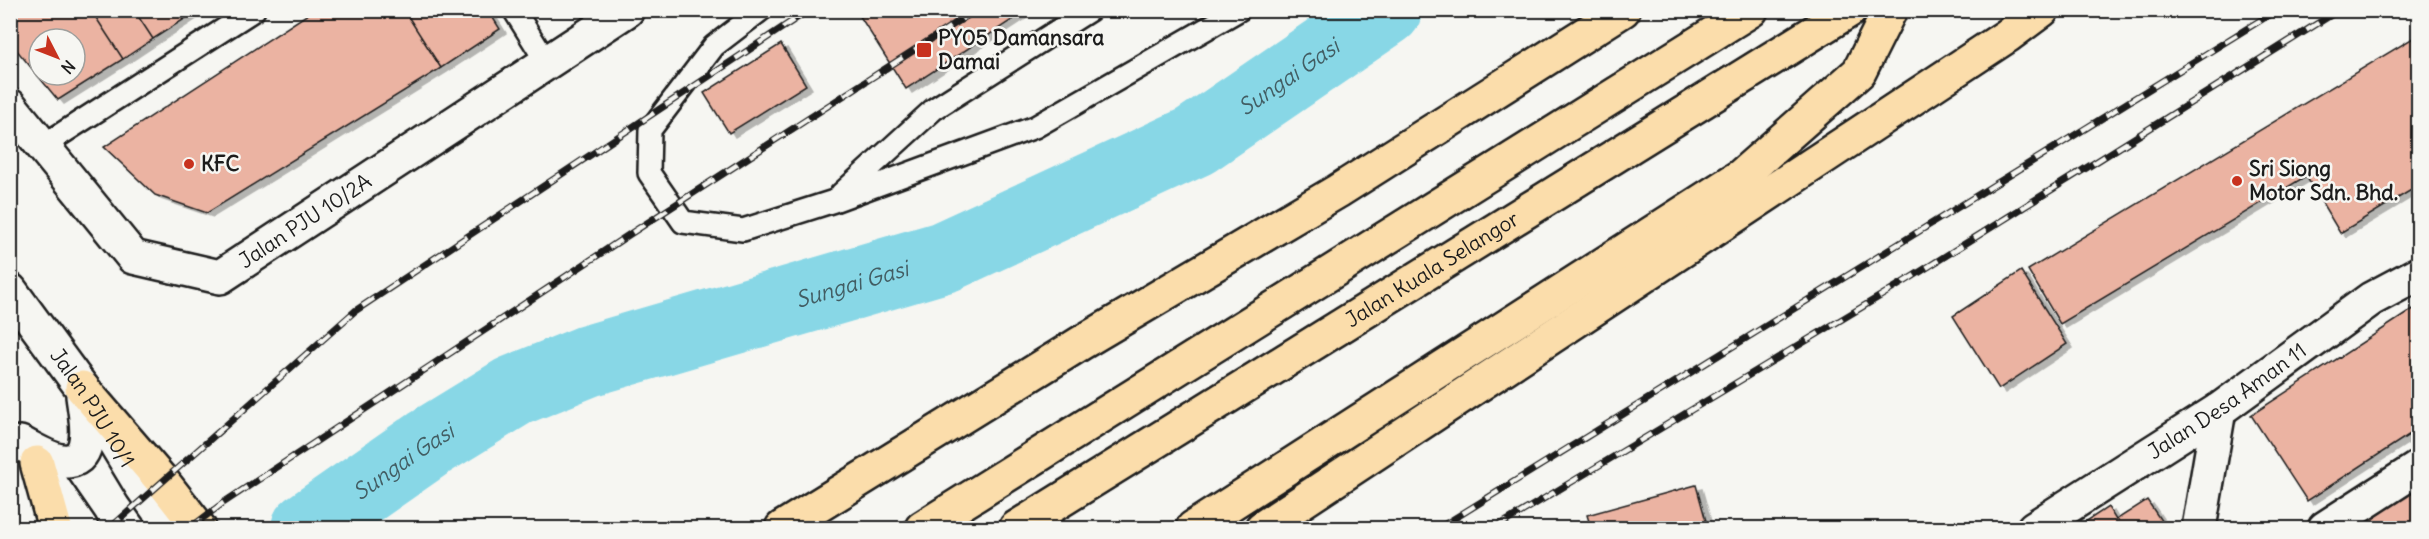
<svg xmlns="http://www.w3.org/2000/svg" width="2429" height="539" font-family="Delius,sans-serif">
  <defs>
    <filter id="shadow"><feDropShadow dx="6" dy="4" stdDeviation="0" flood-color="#0004"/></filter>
  </defs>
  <rect width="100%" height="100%" fill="#f6f6f2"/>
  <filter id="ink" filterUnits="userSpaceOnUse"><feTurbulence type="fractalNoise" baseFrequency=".0167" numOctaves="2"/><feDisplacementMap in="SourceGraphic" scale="12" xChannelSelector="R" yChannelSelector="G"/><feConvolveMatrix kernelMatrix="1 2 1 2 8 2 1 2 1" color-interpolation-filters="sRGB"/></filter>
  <g filter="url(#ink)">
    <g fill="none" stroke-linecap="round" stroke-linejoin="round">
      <!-- river -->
      <path stroke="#88d7e6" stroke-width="72" id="s1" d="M307,528L429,443L514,391L588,361L944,257L1195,141L1386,10"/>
    </g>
    <!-- building -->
    <path fill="#ebb3a2" stroke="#1c1c1c" stroke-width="1.5" fill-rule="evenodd" filter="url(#shadow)" d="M10,10H91L123,59L58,100L10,42ZM39,39H75V75H39Z
      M91,10H134L153,39L123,59Z
      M134,10H177L183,20L153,39Z
      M177,10H198L183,20Z
      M314,10H404L441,68L207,213L155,195L104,147Z
      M404,10H488L500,29L441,68Z
      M856,10H1027L906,89Z
      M2418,35V186L2340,233L2306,176L2060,324L2028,270Z
      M781,44L806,85L729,133L704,93Z
      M2021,271L2067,344L1999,389L1953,316Z
      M2418,306V429L2307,501L2251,415Z
      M2418,482V528H2347Z
      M1696,485L1708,528H1591L1587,515Z
      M2147,500L2166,528H2076L2108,507L2116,520Z"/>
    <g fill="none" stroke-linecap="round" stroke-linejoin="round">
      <!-- service casing -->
      <g stroke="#1c1c1c" stroke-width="26">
        <path id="service" d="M514,10L547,63
          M761,10L714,46L650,130L649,173L683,222L743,230L834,201L1035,127L1239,10
          M44,145L254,10
          M841,194L934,109L1090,10"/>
      </g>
      <!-- minor casing -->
      <g stroke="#1c1c1c" stroke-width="38">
        <g id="minor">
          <path id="s2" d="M10,106L133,257L220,277L627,10"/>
          <path id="s3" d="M2034,528L2219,410L2371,299L2418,274"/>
          <path d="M2199,528L2219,410"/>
          <path d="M2325,528L2418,468"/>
        </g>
      </g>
      <!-- tertiary casing -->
      <g stroke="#1c1c1c" stroke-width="38">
        <g id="tertiary">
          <path id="s4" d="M10,290L82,388L142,487L171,528"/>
          <path d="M20,443C33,449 53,463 68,461C96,458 85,413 83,396"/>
          <path d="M41,470L81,528"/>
        </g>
      </g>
      <!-- trunk casing -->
      <g stroke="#1c1c1c" stroke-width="38">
        <g id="trunk">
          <path d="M82,388L163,482L199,528"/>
          <path d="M37,463L55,528"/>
          <path d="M782,528L1081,343L1338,191L1623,10"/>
          <path d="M922,528L1751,10"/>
          <path id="s5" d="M1016,528L1850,10"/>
          <path d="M1193,528L1741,176L1859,72L1890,10"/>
          <path d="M1262,528L2007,36L2042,10"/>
        </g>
      </g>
      <!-- service -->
      <use href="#service" stroke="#f6f6f2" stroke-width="21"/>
      <!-- minor -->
      <use href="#minor" stroke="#f6f6f2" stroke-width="33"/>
      <!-- tertiary -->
      <use href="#tertiary" stroke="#f6f6f2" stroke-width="33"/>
      <!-- trunk -->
      <use href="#trunk" stroke="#fbddab" stroke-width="33"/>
      <!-- rail casing -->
      <g stroke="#1c1c1c" stroke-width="7">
        <path id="rail" d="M110,528L355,311L809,10
          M190,528L223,503L630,234L976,10
          M1439,528L2277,10
          M1495,528L1907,280L2339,10"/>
      </g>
      <!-- rail -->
      <use href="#rail" stroke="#f6f6f2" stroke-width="4.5" stroke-dasharray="14" stroke-linecap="butt"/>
    </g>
  </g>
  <!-- markers -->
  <g fill="#c8321e" stroke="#f6f6f2" stroke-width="2">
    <rect x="916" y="42" width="16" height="16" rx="3"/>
    <circle cx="189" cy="164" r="6"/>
    <circle cx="2237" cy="181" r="6"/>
  </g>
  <g text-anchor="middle" stroke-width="5" stroke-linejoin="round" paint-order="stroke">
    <!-- poi labels -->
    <g font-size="21" font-weight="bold" fill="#1c1c1c" stroke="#f6f6f2" text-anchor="start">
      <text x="938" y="45">PY05 Damansara<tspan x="938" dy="24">Damai</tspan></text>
      <text x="201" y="171">KFC</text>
      <text x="2249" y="176">Sri Siong<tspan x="2249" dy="24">Motor Sdn. Bhd.</tspan></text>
    </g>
    <!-- street labels -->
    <g font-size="21" fill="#1c1c1c" stroke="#f6f6f2">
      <text dy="7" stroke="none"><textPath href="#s2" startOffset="386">Jalan PJU 10/2A</textPath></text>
      <text dy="7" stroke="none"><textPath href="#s5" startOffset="490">Jalan Kuala Selangor</textPath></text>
      <text dy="7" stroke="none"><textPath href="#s3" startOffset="231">Jalan Desa Aman 11</textPath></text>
      <text dy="7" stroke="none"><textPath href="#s4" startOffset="144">Jalan PJU 10/1</textPath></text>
    </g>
    <!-- water labels -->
    <g font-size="22" font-style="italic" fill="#425d63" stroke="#f6f6f2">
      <text dy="8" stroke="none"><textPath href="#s1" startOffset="1089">Sungai Gasi</textPath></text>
      <text dy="8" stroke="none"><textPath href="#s1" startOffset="603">Sungai Gasi</textPath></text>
      <text dy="8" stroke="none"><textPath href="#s1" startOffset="117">Sungai Gasi</textPath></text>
    </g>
  </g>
  <!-- margin -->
  <rect width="2429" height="539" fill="none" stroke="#f6f6f2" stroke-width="36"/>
  <rect x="18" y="18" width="2393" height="503" fill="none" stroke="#1c1c1c" stroke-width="2" filter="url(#ink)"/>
  <!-- north arrow -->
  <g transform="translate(57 57) rotate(132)"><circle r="28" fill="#f6f6f2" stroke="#9f9f9c" stroke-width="1.5"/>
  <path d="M0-4.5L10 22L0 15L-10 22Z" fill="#c8321e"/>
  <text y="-9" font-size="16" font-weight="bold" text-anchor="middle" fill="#1c1c1c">N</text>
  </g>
</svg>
